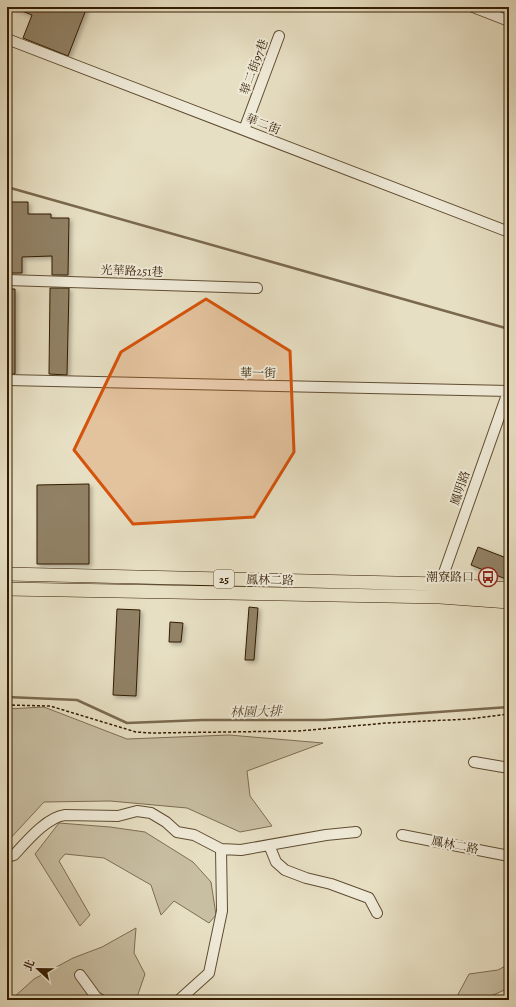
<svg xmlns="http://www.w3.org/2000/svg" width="516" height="1007" font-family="Alegreya,'Noto Serif TC',serif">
  <defs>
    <filter id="shadow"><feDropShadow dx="2.5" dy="2.5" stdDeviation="2" flood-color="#0004"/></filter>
  </defs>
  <rect width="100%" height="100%" fill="#e7dfc3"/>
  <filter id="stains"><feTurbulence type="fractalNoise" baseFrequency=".005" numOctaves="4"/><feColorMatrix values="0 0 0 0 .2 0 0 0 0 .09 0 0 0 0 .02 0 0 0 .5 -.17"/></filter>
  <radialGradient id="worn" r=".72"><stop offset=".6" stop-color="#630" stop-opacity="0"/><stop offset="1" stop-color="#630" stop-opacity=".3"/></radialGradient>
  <!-- green -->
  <path fill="#c8bea2" stroke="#7e6d51" d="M44,707L127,739L229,735L323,743L247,771L250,796L272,826L240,832L187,808L110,801L44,802L7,842V709Z
    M59,823L110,827L145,832L193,862L211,882L216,915L209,923L174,901L161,915L151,885L104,858L65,854L59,861L90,915L80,926L35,854Z
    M136,928L134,953L145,974L136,1000H15L13,998L34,979L73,958L102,947Z
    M509,964V988L491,996V1000H455L469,974L498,970Z"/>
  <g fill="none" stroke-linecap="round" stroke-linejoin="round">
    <!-- stream -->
    <path stroke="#7a694d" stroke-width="2.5" d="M7,187L509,329
      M7,697L77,700L127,723L202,720H325L509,707"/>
  </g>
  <!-- building -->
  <path fill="#918165" stroke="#331c00" filter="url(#shadow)" d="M12,7H87L68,56L23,38L32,15Z
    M9,202H28V214H51V218H69L68,275H52V256L22,257V273H9Z
    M50,288H69L67,375L49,374Z
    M7,289H15V374H7Z
    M89,484V564H37V485Z
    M478,547L509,559V570L506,579L471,565Z
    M249,607L258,608L254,660H245Z
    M117,609L140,610L136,696L113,695Z
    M170,622L183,623L181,642H169Z"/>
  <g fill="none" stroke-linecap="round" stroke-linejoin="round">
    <!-- minor casing -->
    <g stroke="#604d31" stroke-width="12">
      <path id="minor" d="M473,7L509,21
        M7,39L509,232
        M244,130L279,36
        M7,280L257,288
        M7,380L509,391
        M440,591V584L509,389
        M474,762L509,768
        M402,835L509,856
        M269,845L276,862L285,870L306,878L331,884L369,898L377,913
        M7,857L14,855C27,841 47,817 65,815L118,816L137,811L151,813L166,822L177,832L194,835L221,849L241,850L326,835L356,832
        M80,975L96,997L101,1000
        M179,1000L209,973L222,911L221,849"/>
    </g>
    <!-- major casing -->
    <g stroke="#331c00" stroke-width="14">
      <path id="major" d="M7,574L440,584L509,589
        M7,589L440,597L509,602"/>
    </g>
    <!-- path -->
    <path stroke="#331c00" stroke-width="1.5" stroke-dasharray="3 2" stroke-linecap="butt" d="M7,705L50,706L136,732L152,733L299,731L386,723L469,719L509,714"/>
    <!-- minor -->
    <use href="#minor" stroke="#efead8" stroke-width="10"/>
    <!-- major -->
    <use href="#major" stroke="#e7dfc3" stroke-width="13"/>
  </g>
  <!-- marked area -->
  <path fill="#d6530b" fill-opacity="0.2" stroke="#d6530b" stroke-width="3" stroke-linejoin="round" d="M206,299L290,351L294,452L254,517L133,524L74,450L121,352Z"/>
  <!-- icons -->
  <defs>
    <g id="bus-ring" transform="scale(1)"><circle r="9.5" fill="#efead8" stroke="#8f2418" stroke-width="1.5"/><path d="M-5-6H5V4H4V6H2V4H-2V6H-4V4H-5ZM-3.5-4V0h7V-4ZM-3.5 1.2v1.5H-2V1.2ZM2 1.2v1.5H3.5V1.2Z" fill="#8f2418"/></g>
  </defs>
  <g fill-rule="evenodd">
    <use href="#bus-ring" x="488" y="577"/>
  </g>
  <g text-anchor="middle" stroke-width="4" stroke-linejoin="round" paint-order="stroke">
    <!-- shield labels -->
    <rect fill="#efead8" stroke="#6b5a41" stroke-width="1" x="214" y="570" width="20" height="18" rx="3"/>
    <g font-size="11" font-weight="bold" fill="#331c00">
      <text x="224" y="583">25</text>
    </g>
    <!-- street labels -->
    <g font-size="12" fill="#331c00" stroke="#efead8">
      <text transform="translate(254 67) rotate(-70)" y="4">華二街97巷</text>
      <text transform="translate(263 124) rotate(21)" y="4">華二街</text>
      <text transform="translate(132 271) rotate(2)" y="4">光華路251巷</text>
      <text transform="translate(258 373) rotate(1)" y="4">華一街</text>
      <text transform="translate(460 488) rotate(-71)" y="4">鳳明路</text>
      <text transform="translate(270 580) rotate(1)" y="4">鳳林二路</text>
      <text transform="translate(455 845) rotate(11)" y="4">鳳林二路</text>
    </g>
    <!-- poi labels -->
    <g font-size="12" fill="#331c00" stroke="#efead8" text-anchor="end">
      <text x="474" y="581">潮寮路口</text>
    </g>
    <!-- water labels -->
    <g font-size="13" font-style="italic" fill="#5d492d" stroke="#efead8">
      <text transform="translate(256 711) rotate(-1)" y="5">林園大排</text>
    </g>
  </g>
  <!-- margin -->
  <rect width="516" height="1007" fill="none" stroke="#e7dfc3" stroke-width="24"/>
  <rect x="8" y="8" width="500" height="991" fill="none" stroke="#331c00" stroke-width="2"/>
  <rect x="12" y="12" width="492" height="983" fill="none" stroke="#331c00"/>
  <!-- north arrow -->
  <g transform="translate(38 969) rotate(292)" stroke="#efead8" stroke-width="3" paint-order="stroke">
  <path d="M0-3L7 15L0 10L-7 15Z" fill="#331c00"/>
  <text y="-6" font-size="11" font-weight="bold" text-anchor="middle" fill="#331c00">北</text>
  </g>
  <rect width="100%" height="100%" filter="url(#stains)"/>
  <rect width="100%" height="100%" fill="url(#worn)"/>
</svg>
